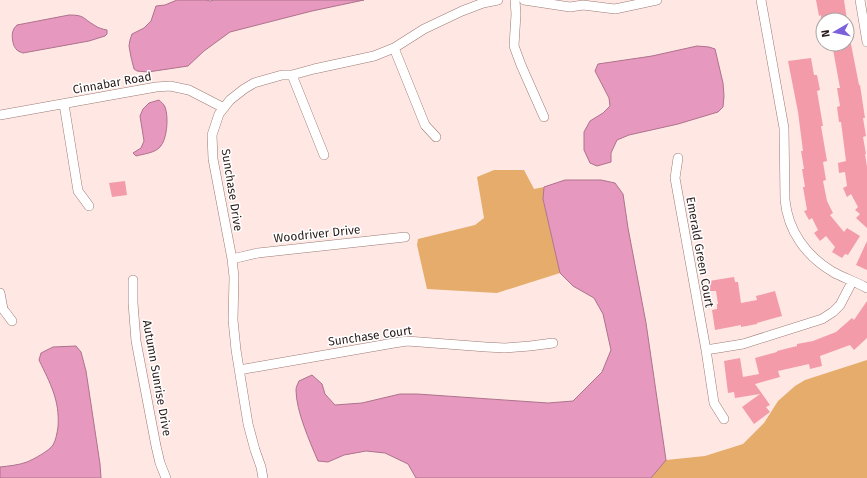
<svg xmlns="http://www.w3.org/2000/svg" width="867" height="478" font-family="'Fira Sans',sans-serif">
  <rect width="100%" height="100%" fill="#ffe8e4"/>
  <!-- forest -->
  <path fill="#e5ac6b" d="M494,170H524L534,189L544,187L543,200L560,273L497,293L427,289L417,245L418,239L475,225L484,218L477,177Z
    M867,360V478H651L666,460L705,456L743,444L764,423L778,401L795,386L805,380Z"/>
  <!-- water -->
  <path fill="#e798be" stroke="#ae728c" d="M177,0H206L210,1L214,0H364L312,11L230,32L204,51L188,66L148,72L137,71L134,69L131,57L129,46L130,40L132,34L144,28L151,21L156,6L165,5Z
    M69,15C85,15 82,18 94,25C98,28 102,29 107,30V34L105,36L89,41L23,53C21,52 19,52 17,50C13,47 11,36 13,31C14,28 15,27 17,25Z
    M697,46L709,47L715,49L723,83L724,96L723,107L718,112L678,124L629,135L617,140L611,153V162L597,166L590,163L584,150V132L590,121L603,113L610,106L609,98L595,71L598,64L652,56Z
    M159,100C161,102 164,104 165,107C169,117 167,140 160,147C155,153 143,154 136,156L133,153L141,148L144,141L140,116L143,109L149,103Z
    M565,180H601L615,183L623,194L628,228L646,323L666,460L651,478H416L408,464L385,453L366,451L344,455L328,462L318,461C310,442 296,411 296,390C296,386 298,384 299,381L312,375L322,384L325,394L335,405L362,403L400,394H417L548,403L573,401L602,372L611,350L603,314L594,298L573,286L560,273L543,199L544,187Z
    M76,346L81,352L86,371L100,464L101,478H0V467C9,466 19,465 27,462C34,459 49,451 53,445C56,440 57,433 58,427C60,400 50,383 39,360L41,353L53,347Z"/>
  <!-- building -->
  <path fill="#f39ba8" d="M816,0H844L847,20H821V15L819,16Z
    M832,44H851L859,85H860L865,118H863L866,136L863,137L866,154H865L867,167V228L856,218L860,214L855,210L858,207L851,194L847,197L843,188L847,186L845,172L839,173L838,163L846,161L841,122H839L837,107L840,106L837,88H840Z
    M811,58L814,75H817L820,90L817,91L823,126H821L827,161L823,162L826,180L823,181L827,201L833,213L830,215L844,232L847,228L860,236L848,255L845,254L842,258L832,252L835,247L826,236L820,241L814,233L818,230L812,218L809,220L804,211L807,210L803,187H805L802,169H804L801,151H803L798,112L788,61Z
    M125,181L127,195L112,197L109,183Z
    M867,241V270L856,265Z
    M734,277L735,282H738L741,303L757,300L756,296L775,291L782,316L757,323V324L741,327V325L715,330L712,310L717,309V304H718L716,291H710L709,281Z
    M867,301V338L854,350L850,345L820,356L822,366L810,369L809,364L778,371L780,377L755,384L770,405L766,407L770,412L754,424L742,407L760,394L735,398L734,392L728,393L724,361L740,358L743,377L759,374L755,358L777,352V351L797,346V344L813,341L836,332L852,318L854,320Z"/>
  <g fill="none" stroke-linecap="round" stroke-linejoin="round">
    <!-- minor casing -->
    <g stroke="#9c7a74" stroke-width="10">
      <path id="minor" d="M515,0L516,14L514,46L521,65L544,117
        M524,0L570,7L583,5L615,9L657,0
        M761,0L784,128L785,200C788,231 806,256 833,272C844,278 856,282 867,288
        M860,0L867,42
        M394,48L425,125L436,137
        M292,75L324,155
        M64,104L78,191L89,206
        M0,115L156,87L170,86L189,90L224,108
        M678,158L675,178L706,350L714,403L724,419
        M232,259L258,253L405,237
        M133,280V303L136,341L156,446L160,463L166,478
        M0,293L3,309L12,321
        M706,350L743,344L822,319L833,312L840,305L852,282
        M239,370L394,343L407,341L486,347L505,348L530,346L553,343
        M263,478L261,467L255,450L248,424L236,350L233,320L234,277L232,259L213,159L212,135L219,114L230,100L244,89L254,83L282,75H292L314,69L374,56L394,48L424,29L462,11L483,3L498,0"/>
    </g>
    <!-- minor -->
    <use href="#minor" stroke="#fff" stroke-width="9"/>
  </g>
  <g text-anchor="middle" stroke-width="3" stroke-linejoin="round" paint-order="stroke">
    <!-- street labels -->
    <g font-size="12" fill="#281b19" stroke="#fff">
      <text transform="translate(112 83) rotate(-10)" y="4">Cinnabar Road</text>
      <text transform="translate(232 190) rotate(81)" y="4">Sunchase Drive</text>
      <text transform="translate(317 234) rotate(-6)" y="4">Woodriver Drive</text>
      <text transform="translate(700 252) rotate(80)" y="4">Emerald Green Court</text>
      <text transform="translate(370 336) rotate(-8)" y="4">Sunchase Court</text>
      <text transform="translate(157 378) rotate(80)" y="4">Autumn Sunrise Drive</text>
    </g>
  </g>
  <!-- north arrow -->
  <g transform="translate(835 32) rotate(261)"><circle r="19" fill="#ffffff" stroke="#a9a4a3"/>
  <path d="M0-3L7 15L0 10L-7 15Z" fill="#7c61dc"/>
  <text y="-6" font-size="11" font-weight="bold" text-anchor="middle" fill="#281b19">N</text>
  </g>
</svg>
